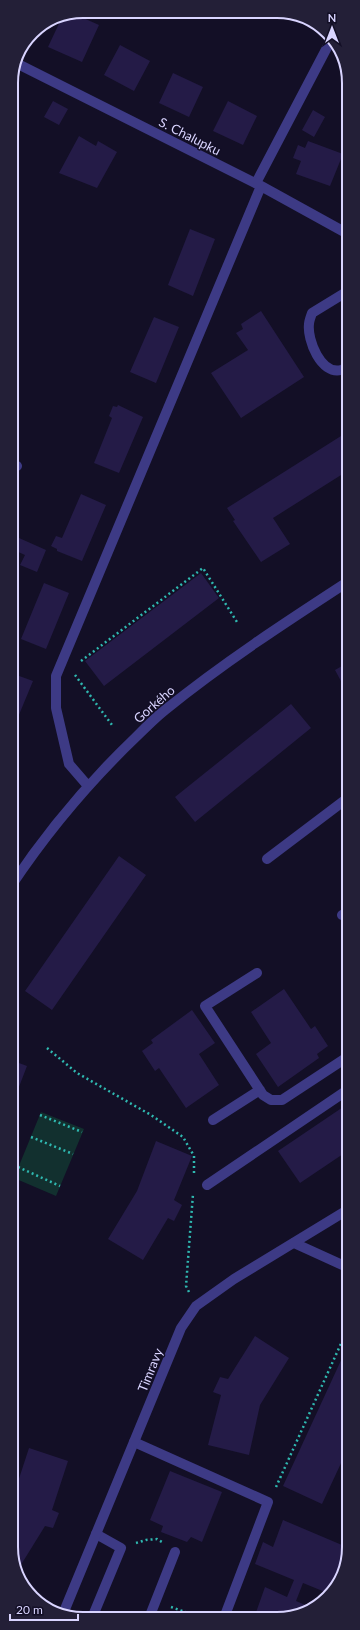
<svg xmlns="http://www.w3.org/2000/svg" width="360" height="1630" font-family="Lato,sans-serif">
  <rect width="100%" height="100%" fill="#130f26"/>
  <!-- green -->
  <path fill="#12302f" d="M41,1112L84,1129L56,1196L14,1178Z"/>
  <!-- building -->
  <path fill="#241b47" d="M72,13L99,25L82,62L48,47L63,15Z
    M120,45L150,61L134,91L104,75Z
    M173,73L203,87L189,117L159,103Z
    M11,93L16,95L11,106Z
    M53,101L68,109L59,125L44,117Z
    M228,101L257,116L243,145L213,131Z
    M313,110L325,117L314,137L302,130Z
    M79,136L96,146L98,141L117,152L97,188L59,173Z
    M308,141L343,154L330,186L296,174L301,161L293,158L298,145L305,148Z
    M190,229L215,239L193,296L168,285Z
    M261,311L304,377L241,418L211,373L248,350L236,333L243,329L241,324Z
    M154,317L179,327L156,383L130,372Z
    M118,405L143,417L119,473L94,463L112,418L109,416L113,406L117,407Z
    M341,436L349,447V470L273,518L290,544L261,562L233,521L235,520L227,508Z
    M81,494L106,505L82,561L57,551V549L51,546L56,536L62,538Z
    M19,538L46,550L37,572L20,565L25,555L14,550Z
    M201,573L219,598L104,686L85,661Z
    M44,583L69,593L46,649L21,639Z
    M349,662V696L335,670Z
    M11,673L33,681L11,734Z
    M291,704L311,728L195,822L175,797Z
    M119,856L146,875L52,1010L25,991Z
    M349,925V936L344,928Z
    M284,989L311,1029L315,1026L328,1046L317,1054L319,1058L278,1087L256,1054L271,1043L251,1012Z
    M192,1010L215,1043L199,1054L219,1085L186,1108L159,1068L155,1071L142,1051L153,1043L151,1040Z
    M11,1060L27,1066L12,1105H11Z
    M349,1103V1150L300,1183L278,1151Z
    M156,1141L192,1156L174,1200L182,1205L174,1221L168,1218L143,1260L108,1239L137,1191Z
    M255,1336L289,1358L260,1405L249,1455L208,1445L221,1395L213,1392L220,1377L228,1379Z
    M349,1343V1446L322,1504L283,1486Z
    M29,1448L68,1461L52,1510L59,1513L53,1528L45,1526L19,1568L16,1567L12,1556V1500Z
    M170,1471L222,1492L202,1542L191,1537L187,1542L161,1532L163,1526L150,1520Z
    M283,1520L349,1548V1552L330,1594L303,1583L296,1601L310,1607L286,1618H254L265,1587L287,1597L294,1580L255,1564L263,1542L273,1547Z"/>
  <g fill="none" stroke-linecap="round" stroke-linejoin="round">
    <!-- path -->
    <path stroke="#2fb8b0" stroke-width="2.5" stroke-dasharray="2 3" stroke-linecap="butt" d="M81,661L203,568L237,622
      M75,675L112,725
      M47,1048L77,1073L151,1115L183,1137L194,1156V1175
      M40,1115L82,1132
      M31,1137L73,1154
      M18,1167L60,1186
      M189,1292L186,1286L193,1194
      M276,1487L349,1326
      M136,1543L146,1540L157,1539L162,1542
      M171,1607L202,1618"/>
    <!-- lane -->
    <path stroke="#3d3a85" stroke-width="10" d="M256,183L332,38
      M348,291L312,313C311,316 309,321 309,324C307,340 321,375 341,370C343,370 346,367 348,365
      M267,859L349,797
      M342,915L349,911
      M257,973L205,1006L263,1095L271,1100H282L349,1056
      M213,1120L260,1090
      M207,1185L349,1089
      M294,1243L349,1268
      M134,1442L268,1502L224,1618
      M92,1618L121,1548L96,1534
      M149,1618L175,1552"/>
    <!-- street -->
    <path stroke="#3d3a85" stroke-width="10" d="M18,64L261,186L348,234
      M11,463L17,466
      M88,786L69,764L56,708V676L261,186
      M11,886C47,832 89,782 136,737C145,728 155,718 165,710C223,663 286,622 349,581
      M63,1614L181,1328L196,1306L234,1279L349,1209"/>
  </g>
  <g text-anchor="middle" stroke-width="3" stroke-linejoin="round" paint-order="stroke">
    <!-- street labels -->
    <g font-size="13" fill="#d9d4ff" stroke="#130f26">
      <text transform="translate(190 136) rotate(27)" y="5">S. Chalupku</text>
      <text transform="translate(154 704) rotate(-41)" y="5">Gorkého</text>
      <text transform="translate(150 1370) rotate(-68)" y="5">Timravy</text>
    </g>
  </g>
  <!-- crop -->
  <path d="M0 0H360V1630H0ZM83 18H277A65 65 0 0 1 342 83V1547A65 65 0 0 1 277 1612H83A65 65 0 0 1 18 1547V83A65 65 0 0 1 83 18Z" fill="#231f37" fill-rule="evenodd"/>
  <path fill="none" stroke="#d9d4ff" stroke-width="2" d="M83 18H277A65 65 0 0 1 342 83V1547A65 65 0 0 1 277 1612H83A65 65 0 0 1 18 1547V83A65 65 0 0 1 83 18Z"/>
  <!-- north arrow -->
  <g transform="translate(332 28)" stroke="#130f26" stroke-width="3" paint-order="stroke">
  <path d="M0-3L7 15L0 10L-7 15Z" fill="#d9d4ff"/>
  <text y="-6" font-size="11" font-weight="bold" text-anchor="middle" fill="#d9d4ff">N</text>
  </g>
  <!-- scale -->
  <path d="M10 1614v6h68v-6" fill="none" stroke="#d9d4ff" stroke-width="2"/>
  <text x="16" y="1614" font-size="12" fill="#d9d4ff" stroke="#130f26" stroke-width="3" paint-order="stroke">20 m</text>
</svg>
